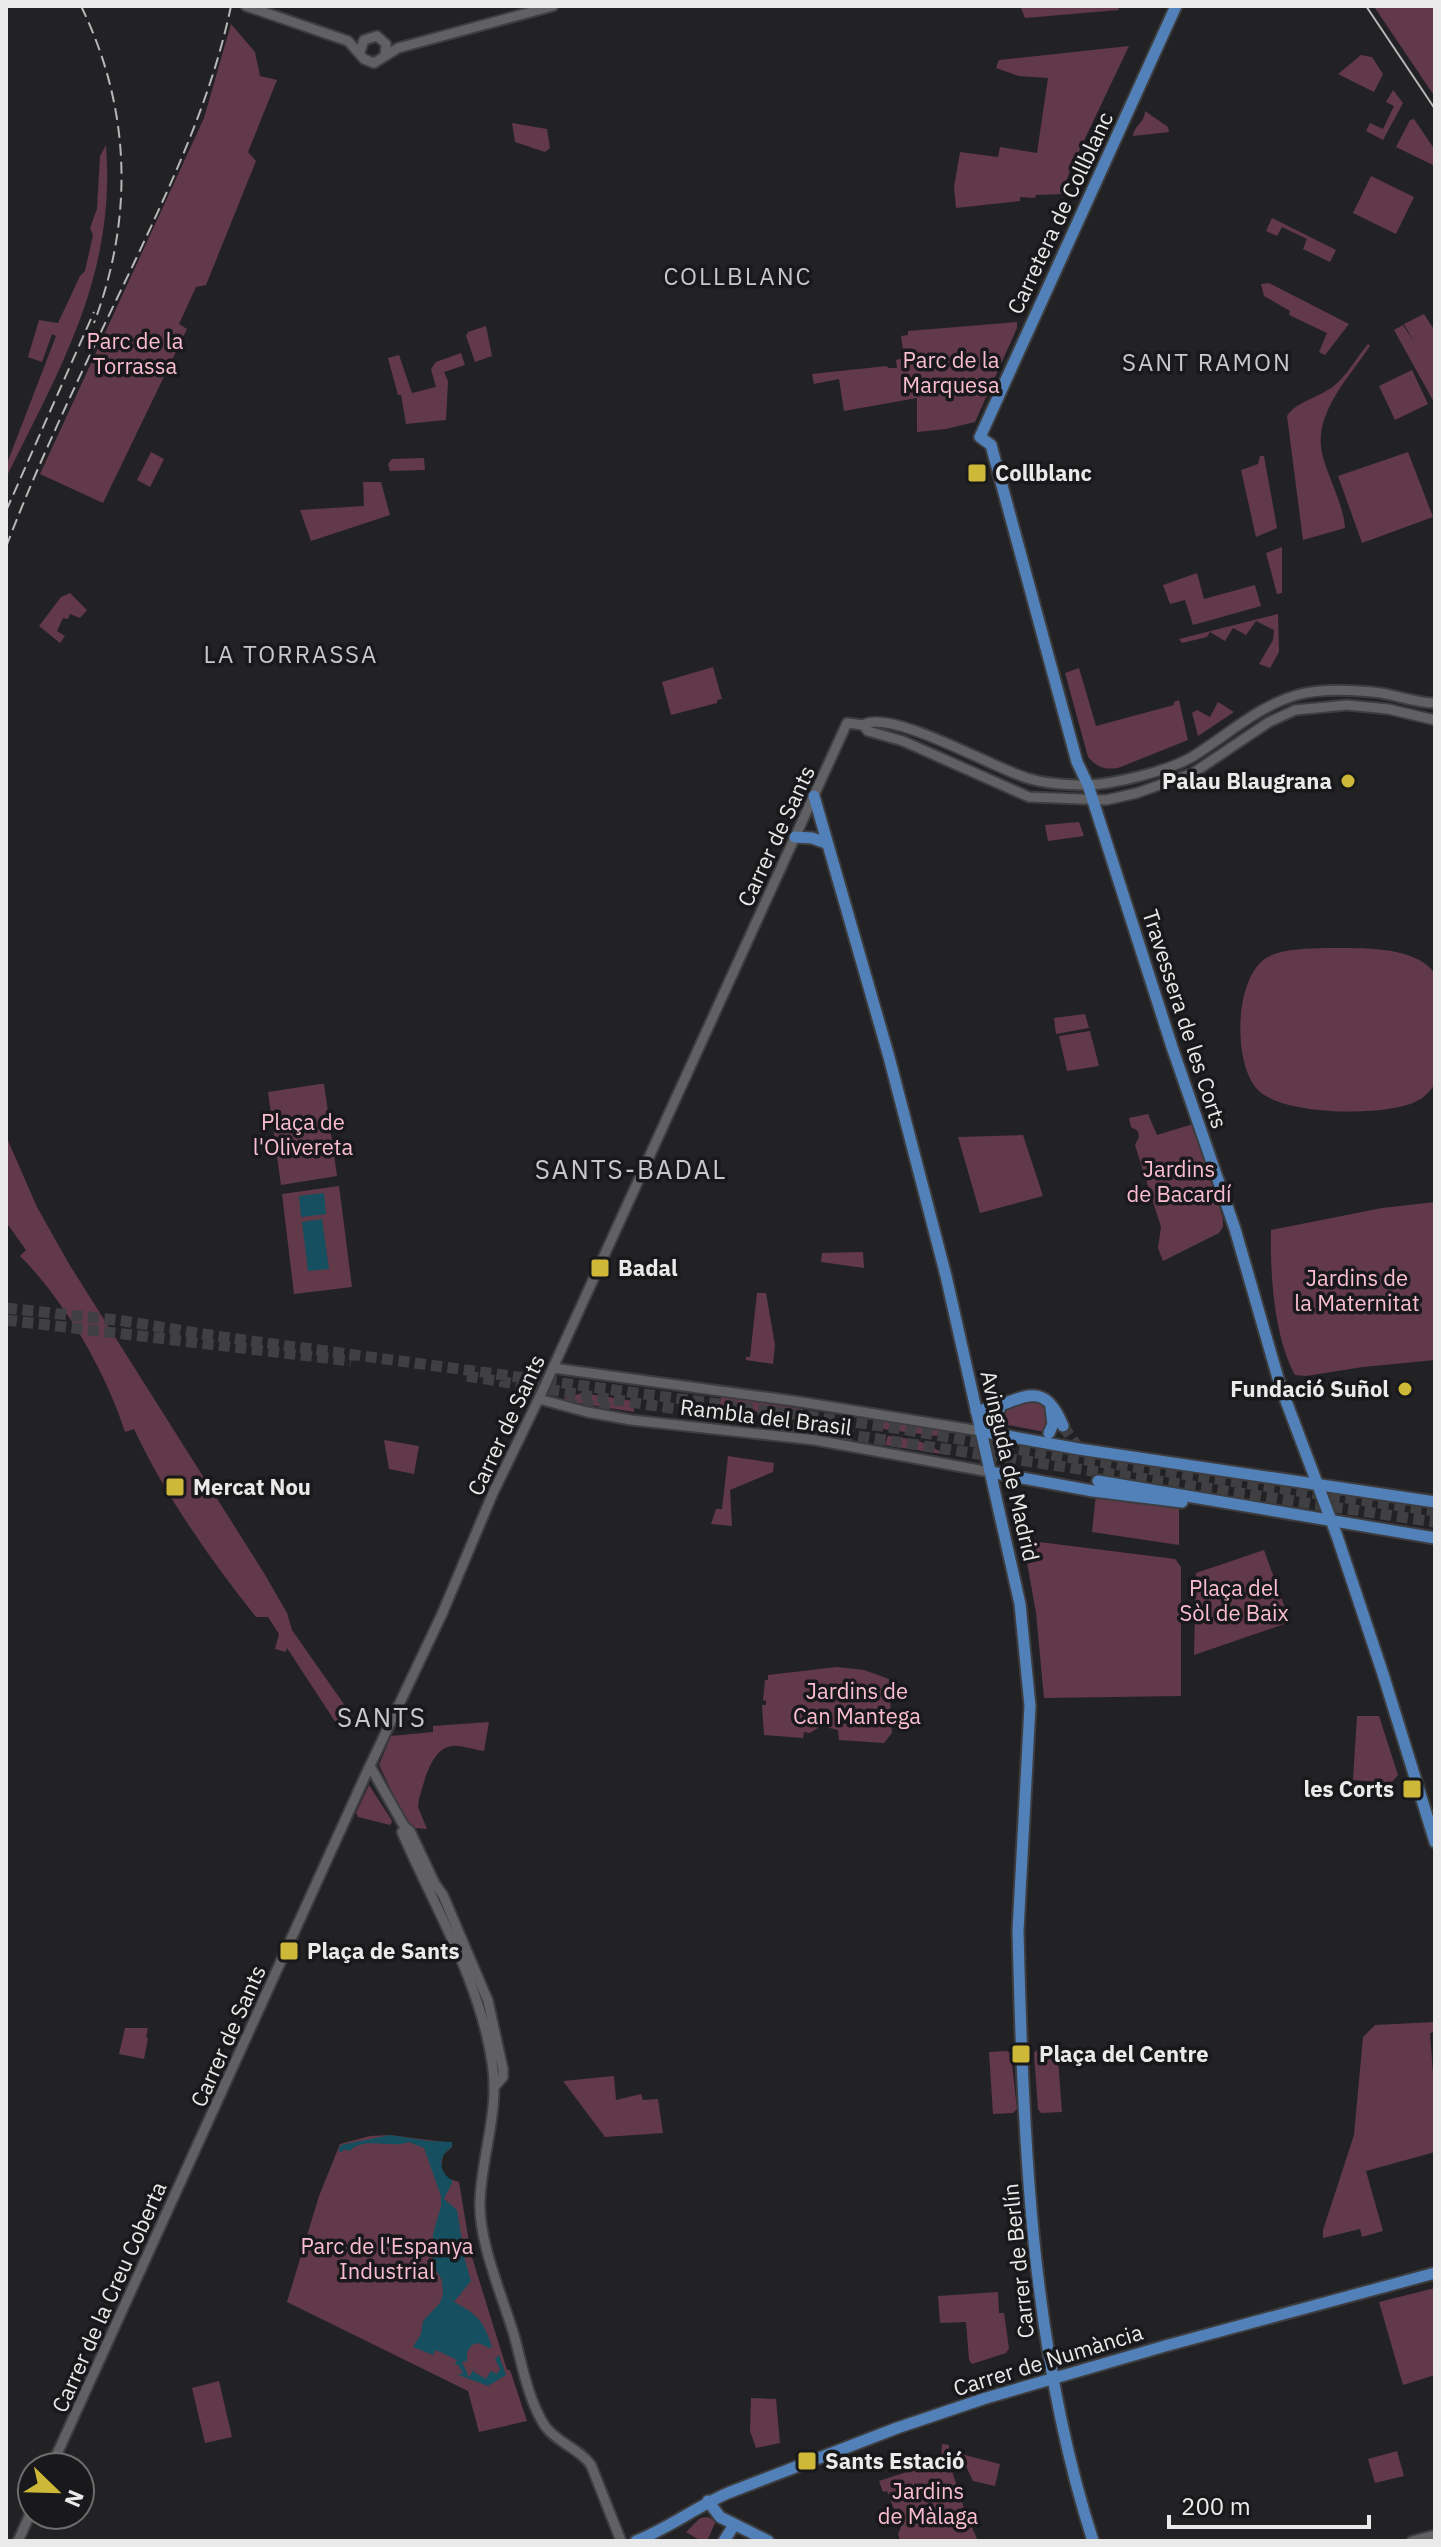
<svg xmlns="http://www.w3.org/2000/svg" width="1441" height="2547" font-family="'IBM Plex Sans',sans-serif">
  <rect width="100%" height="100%" fill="#222224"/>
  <!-- green -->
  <path fill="#623948" d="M1020,6H1118L1119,10L1025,18Z
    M1375,6H1435V97L1375,8Z
    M231,24L255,52L260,76L277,80L248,152L256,161L206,285L196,287L179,324L187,329L103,503L40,474L204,118Z
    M1129,46L1070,170L1062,194L1036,195L1035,198L1020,197V201L956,208L954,187L960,152L998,157L1000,147L1037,153L1048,78L1019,76L996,68L999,60Z
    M1361,55L1372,57L1383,74L1374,92L1338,74Z
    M1393,90L1403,103L1383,140L1366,131L1370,123L1383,129L1394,106L1386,102Z
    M1145,111L1168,127L1169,132L1133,136C1134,125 1145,123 1145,111Z
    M1414,119L1435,150V166L1396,147L1410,120Z
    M512,123L547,129L550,148L545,152L515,142Z
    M106,145C116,275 61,366 6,478V466L56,336L52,334L42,362L28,357L39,320L58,323L80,276L85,271L93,235L90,228L97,209L100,156Z
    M1371,176L1414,197L1396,234L1353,213Z
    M1272,218L1336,250L1330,262L1303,249L1307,239L1282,227L1277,236L1266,231Z
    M1269,283L1349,324L1325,355L1319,352L1327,333L1289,315L1290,311L1264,296L1261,284Z
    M1424,314L1435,331V404L1394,330L1403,325L1414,342L1404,324Z
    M1017,322V328L975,422L946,429L917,432V398L844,411L839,379L814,384L812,374L887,366L888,368H897L896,360L904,358L901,336L908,335V331Z
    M486,326L492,356L475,362L466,336L468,332Z
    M1368,344L1370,346C1349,378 1311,415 1323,457C1330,482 1343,503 1345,528L1303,540L1287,416C1295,402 1321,397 1335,385C1348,374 1357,357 1368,344Z
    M461,353L465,365L444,372L448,381L446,420L406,424L401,395H398L388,358L399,355L412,393L436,387L431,369L436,362Z
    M1412,370L1428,404L1395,420L1379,386Z
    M151,452L164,459L150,487L137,480Z
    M1408,452L1433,517L1362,543L1338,476Z
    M1260,456H1264L1277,528L1256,537L1241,470L1258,464Z
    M424,458L425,470L390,471L388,464L392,459Z
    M363,482H381L390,515L311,541L300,510L364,506Z
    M1282,547V593L1277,594L1266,553Z
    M1197,573L1204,599L1255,585L1261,606L1193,625L1185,600L1170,604L1163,585Z
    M70,593L87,610L80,618L70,614L68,619L63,618L57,631L65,636L60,643L39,626L61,597Z
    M1278,614L1279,652L1270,668L1259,664L1273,640L1274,630L1256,621L1246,635L1233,628L1225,641L1210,632L1207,637L1182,643L1179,639Z
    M713,667L722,699L717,700V703L671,715L662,682Z
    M1079,668L1096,726L1174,705V702L1179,700L1188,740L1118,768C1104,770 1097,767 1088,757L1065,673Z
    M1218,702L1234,712L1198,736L1192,713L1197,710L1210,717Z
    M1079,822L1084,836L1048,841L1045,825Z
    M1326,948C1357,948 1417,945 1435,974V1084C1430,1091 1425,1097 1417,1101C1387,1117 1281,1116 1257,1089C1233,1062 1234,979 1266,958C1282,948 1308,949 1326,948Z
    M1085,1014L1089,1028L1056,1034L1054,1018Z
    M1090,1031L1099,1066L1067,1071L1059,1036Z
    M320,1084H324L337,1176L281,1185L268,1092Z
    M1148,1114L1157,1135L1193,1124L1223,1219V1227L1219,1233L1163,1261L1158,1248L1161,1227L1135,1145L1139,1137L1138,1131L1131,1127L1129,1118Z
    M1023,1135L1043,1196L980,1213L958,1137Z
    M6,1136L37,1207L69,1264L264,1573L287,1613L292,1630L353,1717L338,1726L287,1648L286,1652L275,1649L279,1634L268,1617H256C210,1559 166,1497 134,1429L125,1432C106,1372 65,1301 20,1256L26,1250L6,1222Z
    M339,1186L352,1287L294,1294L282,1194Z
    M1435,1202V1360L1363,1367L1306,1376L1295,1375C1274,1337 1270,1274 1271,1230L1382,1208Z
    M863,1252L864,1268L821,1262L822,1253Z
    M757,1293H766L775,1345L773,1364L746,1360V1357H750Z
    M582,1393L633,1401L634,1412L560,1400Z
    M721,1397L803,1409L801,1418L719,1406Z
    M1023,1401C1048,1401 1052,1408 1045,1432L1003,1424V1410Z
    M881,1419L940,1427L937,1436L883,1429Z
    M888,1436L917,1440L948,1455L885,1445Z
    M384,1440L419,1446L414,1474L389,1469Z
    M728,1456L774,1463L773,1472L730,1490L732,1526L711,1524L716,1509H722Z
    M1096,1494L1179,1504V1545L1092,1532Z
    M1023,1540L1175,1559L1181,1567V1696L1044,1698L1036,1613Z
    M1264,1550L1290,1622L1194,1655L1196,1573Z
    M837,1667L864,1670L889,1679L892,1733L884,1743L839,1740L838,1730L821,1726L810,1733L804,1732L803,1738L764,1735L762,1705H766V1701L763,1700L765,1680H768V1675Z
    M1357,1716H1379L1398,1775L1391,1783L1353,1780Z
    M489,1722L484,1751C474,1750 462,1745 452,1746C431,1748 424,1783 419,1799L418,1807L427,1829L415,1828L407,1823L379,1765L391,1736L433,1732V1726Z
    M369,1785L391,1819L392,1822L390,1825L358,1817L356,1813Z
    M1435,2022V2032L1430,2033L1435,2102V2152L1366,2171L1383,2231L1362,2237L1360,2229L1323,2238V2230L1354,2135L1363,2037L1375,2025Z
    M125,2028H148L146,2037L148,2038L144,2059L119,2054Z
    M1057,2047L1062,2112L1041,2113L1038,2109L1034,2053L1038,2049Z
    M1007,2051L1011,2054L1017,2109L1013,2113L993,2114L989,2052Z
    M614,2076L616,2100L641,2094L643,2100L658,2099L663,2133L605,2137L563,2081Z
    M390,2135L452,2143V2147L443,2155L441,2168L447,2178L459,2182L471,2254L507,2370H510L527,2421L479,2432L468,2391L287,2302L319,2196L340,2144L370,2136Z
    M1435,2288V2375L1403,2385L1379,2302Z
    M998,2292L999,2313H1004L1009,2348L1006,2353L972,2364L969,2360L966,2322L940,2323L938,2296Z
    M219,2381L232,2437L205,2443L192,2388Z
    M751,2398L776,2399L780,2443L756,2448L750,2431Z
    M942,2444L949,2445V2451L1000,2464L995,2486L973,2481L963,2460L950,2465L966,2514L978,2541H900L898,2534L901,2527L887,2491L883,2492L879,2481L941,2461Z
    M1397,2451L1404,2476L1375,2483L1368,2459Z
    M708,2517L716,2521L707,2541H701L686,2532L700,2518Z"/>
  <!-- water -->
  <path fill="#154f60" d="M324,1193L326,1214L301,1217L299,1196Z
    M322,1219L329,1269L308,1271L302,1222Z
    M390,2135L429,2141L452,2142V2147C437,2156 438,2172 453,2181L444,2199L457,2210L465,2260L471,2281L454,2302C477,2314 484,2321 492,2347L489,2348L479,2343L472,2345L467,2352V2361L462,2362L469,2377L474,2369V2372L486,2379L491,2371L497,2374L500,2369L495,2359L499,2355L506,2375L488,2386L456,2374H463L459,2366L455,2364L457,2360L436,2350L433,2355L413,2347L421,2334L423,2321L440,2303L443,2294L442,2280L433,2265V2234L441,2206V2196L424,2148L409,2142C392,2149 363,2136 350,2151L344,2149L342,2152L338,2151L341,2145Z"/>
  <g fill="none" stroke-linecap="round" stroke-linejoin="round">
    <!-- major-tunnel -->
    <path stroke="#404042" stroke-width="11" stroke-dasharray="11 5.5" stroke-linecap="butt" d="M6,1308L124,1321L222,1337L896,1428L1038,1453L1435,1511
      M6,1320L351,1361
      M467,1376L596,1397L1435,1522
      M566,1404L612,1407
      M1063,1426L1080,1450"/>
    <!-- minor casing -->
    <g stroke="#3d3d3f" stroke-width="13">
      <path id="minor" d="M246,6L348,41L364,59L374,63L398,48L553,6
        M360,52L364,40L377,36L386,44L385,56
        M863,725C890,708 993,768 1027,778C1046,784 1067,785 1087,785C1115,784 1168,771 1192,757C1225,737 1258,706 1297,695C1322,688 1355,690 1381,693C1399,696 1417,703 1435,703
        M553,1368L801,1402L980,1431
        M539,1399L587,1412L631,1420L815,1440L990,1472
        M370,1766L404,1826L410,1831L435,1884L443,1895L488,2001L503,2069V2077L495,2086
        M402,1832C435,1909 479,1978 492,2062C500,2110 482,2153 480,2200C478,2241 502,2295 514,2335C522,2364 528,2400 545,2426C557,2443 579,2448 591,2465L621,2541
        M51,2467L366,1774L442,1614L493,1493L541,1394L847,723L863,725L868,731L903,741L1029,797L1106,800L1137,793L1193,773L1269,722L1295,710L1347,705L1388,709L1435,720
        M18,2541L32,2510
        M1412,2541L1435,2535"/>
    </g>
    <!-- major casing -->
    <g stroke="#3d3d3f" stroke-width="15">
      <path id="major" d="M1176,6L980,437L991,445L1077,762L1088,785L1172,1047L1235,1229L1280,1385L1337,1536L1383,1674L1435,1842
        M814,796L889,1057L946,1276L1020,1604L1030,1706L1018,1931L1019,1969C1024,2162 1034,2357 1093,2541
        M795,837L812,838L826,843
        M1000,1405L997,1420L1003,1435
        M976,1411C1015,1408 1041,1370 1063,1426
        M980,1431L1079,1449L1435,1502
        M1049,1433L1053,1424L1051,1408
        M990,1472L1093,1491L1182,1502
        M1098,1481L1435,1538
        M708,2501L720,2517L768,2541
        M636,2541C669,2528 696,2507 728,2493L897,2428L986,2398L1165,2346L1435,2273
        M724,2541L734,2525"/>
    </g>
    <!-- minor -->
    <use href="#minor" stroke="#616164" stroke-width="9"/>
    <!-- major -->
    <use href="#major" stroke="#5280b8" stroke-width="11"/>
    <!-- tram -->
    <path stroke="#b7b7b8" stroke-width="2" d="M1366,6L1435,109"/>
    <!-- rail -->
    <path stroke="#b7b7b8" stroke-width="2" stroke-dasharray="12 6" stroke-linecap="butt" d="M81,6C131,108 134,217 94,323
      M6,511L94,312
      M6,547C43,450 89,357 134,263C173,180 212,97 231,6"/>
  </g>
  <!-- markers -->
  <g fill="#ceb837" stroke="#19191b" stroke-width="3">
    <rect x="967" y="463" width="20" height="20" rx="4"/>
    <circle cx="1348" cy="781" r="8"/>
    <rect x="590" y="1258" width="20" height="20" rx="4"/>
    <circle cx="1405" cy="1389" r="8"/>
    <rect x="165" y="1477" width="20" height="20" rx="4"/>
    <rect x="1402" y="1779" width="20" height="20" rx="4"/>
    <rect x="279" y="1941" width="20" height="20" rx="4"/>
    <rect x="1011" y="2044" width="20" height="20" rx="4"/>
    <rect x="797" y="2451" width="20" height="20" rx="4"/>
  </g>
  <g text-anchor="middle" stroke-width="7" stroke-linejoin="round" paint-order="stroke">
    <!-- street labels -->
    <g font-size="22" fill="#eaeaeb" stroke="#19191b">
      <text transform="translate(1060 213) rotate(-65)" y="8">Carretera de Collblanc</text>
      <text transform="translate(776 836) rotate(-65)" y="8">Carrer de Sants</text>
      <text transform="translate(1185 1019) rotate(72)" y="8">Travessera de les Corts</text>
      <text transform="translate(766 1417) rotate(7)" y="8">Rambla del Brasil</text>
      <text transform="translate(506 1425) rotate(-65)" y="8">Carrer de Sants</text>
      <text transform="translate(1010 1466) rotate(77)" y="8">Avinguda de Madrid</text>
      <text transform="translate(228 2036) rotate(-66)" y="8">Carrer de Sants</text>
      <text transform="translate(1018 2261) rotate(-96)" y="8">Carrer de Berlín</text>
      <text transform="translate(109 2297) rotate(-66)" y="8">Carrer de la Creu Coberta</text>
      <text transform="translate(1048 2360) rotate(-17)" y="8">Carrer de Numància</text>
    </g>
    <!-- park labels -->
    <g font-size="22" fill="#fbbdd2" stroke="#19191b">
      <text x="135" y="349">Parc de la<tspan x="135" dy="25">Torrassa</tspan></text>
      <text x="951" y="368">Parc de la<tspan x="951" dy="25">Marquesa</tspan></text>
      <text x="303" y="1130">Plaça de<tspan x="303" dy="25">l'Olivereta</tspan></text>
      <text x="1179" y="1177">Jardins<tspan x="1179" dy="25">de Bacardí</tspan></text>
      <text x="1357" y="1286">Jardins de<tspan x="1357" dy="25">la Maternitat</tspan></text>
      <text x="1234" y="1596">Plaça del<tspan x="1234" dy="25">Sòl de Baix</tspan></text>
      <text x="857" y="1699">Jardins de<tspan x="857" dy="25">Can Mantega</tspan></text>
      <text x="387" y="2254">Parc de l'Espanya<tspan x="387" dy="25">Industrial</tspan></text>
      <text x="928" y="2499">Jardins<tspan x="928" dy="25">de Màlaga</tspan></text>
    </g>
    <!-- poi labels -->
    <g font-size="22" font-weight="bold" fill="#eaeaeb" stroke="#19191b" text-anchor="start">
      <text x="995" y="481">Collblanc</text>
      <text x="1332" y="789" text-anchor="end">Palau Blaugrana</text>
      <text x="618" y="1276">Badal</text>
      <text x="1389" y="1397" text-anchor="end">Fundació Suñol</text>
      <text x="193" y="1495">Mercat Nou</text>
      <text x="1394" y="1797" text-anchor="end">les Corts</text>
      <text x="307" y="1959">Plaça de Sants</text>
      <text x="1039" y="2062">Plaça del Centre</text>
      <text x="825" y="2469">Sants Estació</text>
    </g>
    <!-- neighbourhood labels -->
    <g font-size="24" letter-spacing="2" fill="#c8c8cb" stroke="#19191b">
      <text x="738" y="285">COLLBLANC</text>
      <text x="1207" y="371">SANT RAMON</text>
      <text x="291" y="663">LA TORRASSA</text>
    </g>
    <!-- quarter labels -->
    <g font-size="26" letter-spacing="2" fill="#c8c8cb" stroke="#19191b">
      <text x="631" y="1179">SANTS-BADAL</text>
      <text x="382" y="1727">SANTS</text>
    </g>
  </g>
  <!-- border -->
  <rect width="1441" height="2547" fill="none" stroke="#eaeaeb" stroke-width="16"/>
  <!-- north arrow -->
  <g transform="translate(56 2491) rotate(113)"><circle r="38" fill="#19191b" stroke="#6d6d6e" stroke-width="2"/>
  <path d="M0-6L14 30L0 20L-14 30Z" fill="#ceb837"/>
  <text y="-12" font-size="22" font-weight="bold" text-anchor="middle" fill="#eaeaeb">N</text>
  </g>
  <!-- scale -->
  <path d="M1169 2515v12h200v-12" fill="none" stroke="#eaeaeb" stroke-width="4"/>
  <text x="1181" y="2515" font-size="24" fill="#eaeaeb" stroke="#19191b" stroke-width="6" paint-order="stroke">200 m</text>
</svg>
